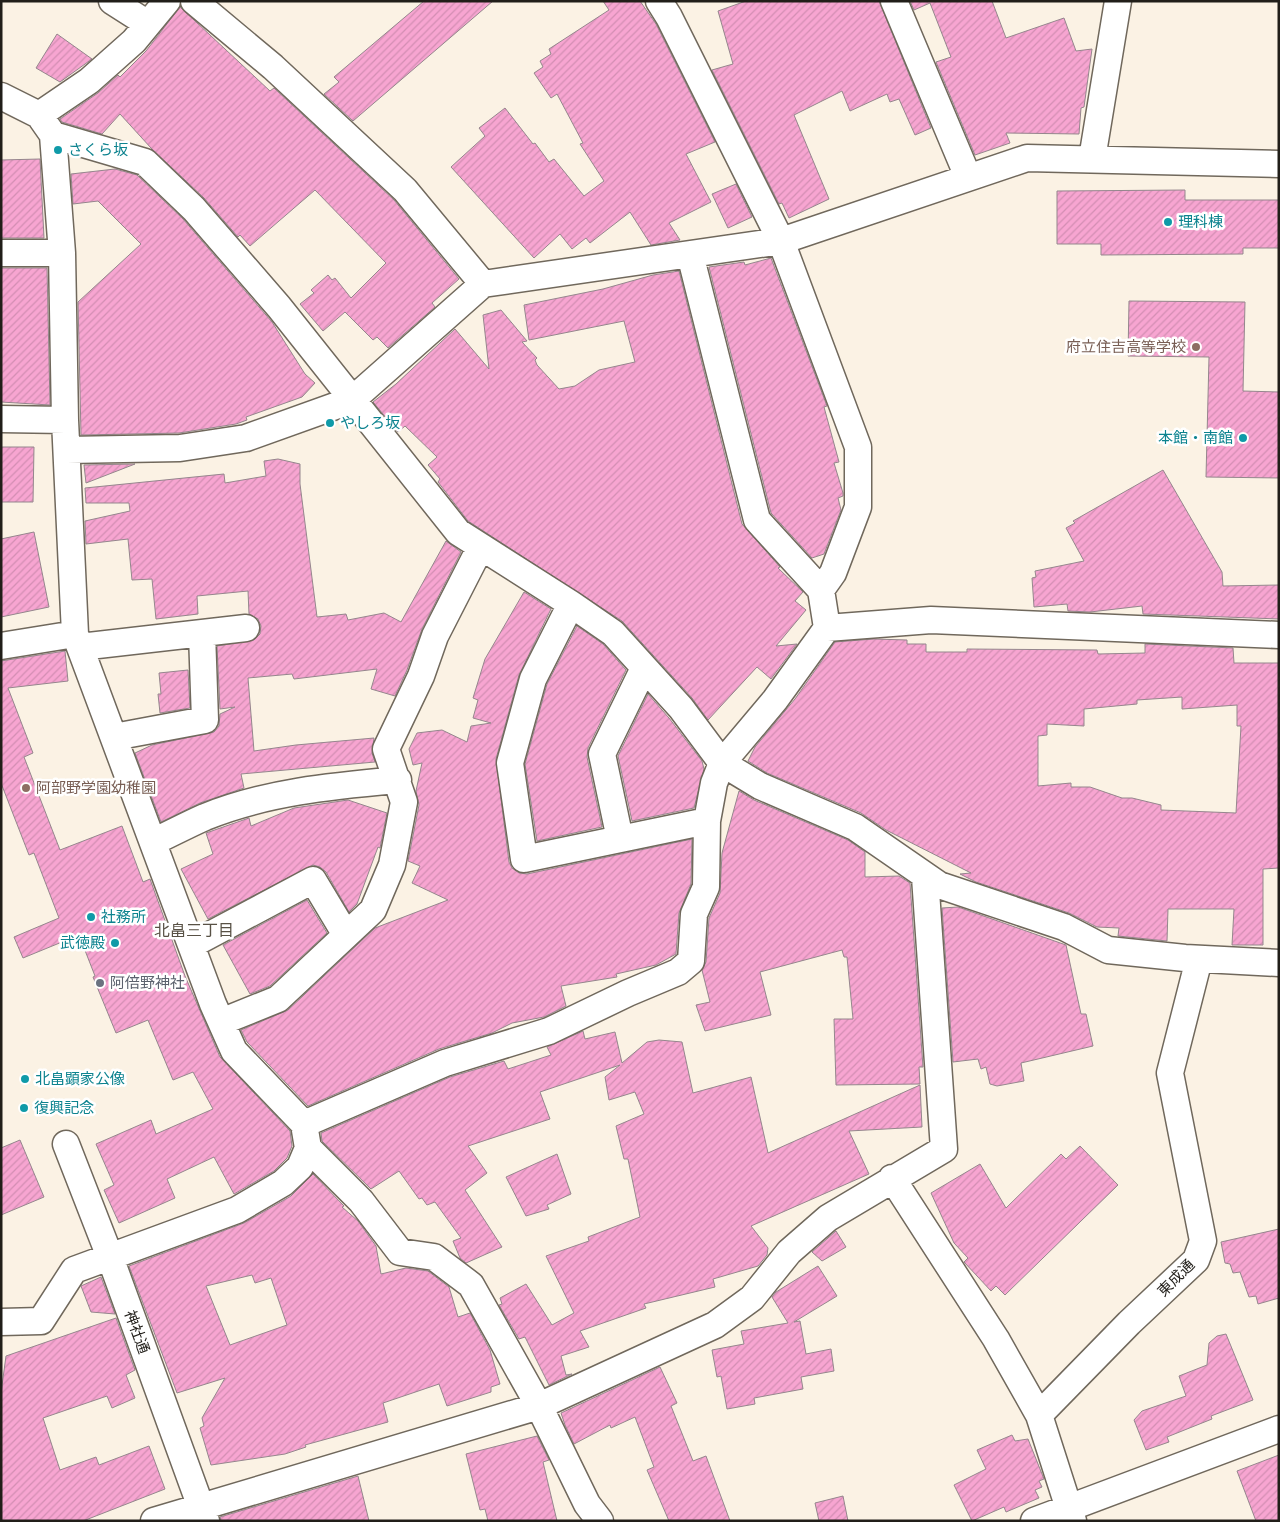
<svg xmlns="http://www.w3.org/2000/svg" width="1280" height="1522" font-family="'DejaVu Sans','Noto Sans JP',sans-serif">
  <defs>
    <pattern id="building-hatch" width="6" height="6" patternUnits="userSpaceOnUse" patternTransform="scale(1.25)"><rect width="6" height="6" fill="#f7a5d1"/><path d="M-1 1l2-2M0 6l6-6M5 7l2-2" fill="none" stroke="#d38eb3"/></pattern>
  </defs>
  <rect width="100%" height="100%" fill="#fbf2e4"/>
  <!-- building -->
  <path fill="url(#building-hatch)" stroke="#95868d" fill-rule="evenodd" d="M424,1H493L353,121L324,94L339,82L334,77Z
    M603,1H640L656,24L715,142L686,154L711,202L669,223L680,240L651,245L630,212L590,243L586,238L572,249L560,234L534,258L451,167L485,136L479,128L505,108L533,144L535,143L549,162L554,159L584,196L604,181L580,144L583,143L557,94L551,98L534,73L543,67L540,61L551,54L549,49L609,10Z
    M746,1H879L931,128L915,135L899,99L890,102L887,94L850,111L842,91L794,115L829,199L789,218L782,203L779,204L712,70L733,64L718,11Z
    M910,1H992L1006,38L1064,18L1076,51L1092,49L1084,107L1081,108L1079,134L1006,133L1010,143L975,155L936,62L951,57L930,3L914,10Z
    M180,7L270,91L274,88L394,200L459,279L432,303L435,307L388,348L377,337L373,340L345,312L323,331L300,304L314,293L311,290L328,275L332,280L335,278L351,298L386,263L315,190L250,246L240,235L238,237L204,198L151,148L120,114L102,134L62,122L60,119L98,93L118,75L120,77L146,51Z
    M57,34L92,59L60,82L36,68Z
    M40,159L44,238H1V160Z
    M115,169L137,175L183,219L272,322L305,374L315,383L302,397L246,417L247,420L236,424L179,433L81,435L78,302L141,244L98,201L73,204L71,174Z
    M736,184L752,217L728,228L712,194Z
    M1185,190V200H1279V248H1243V254L1101,255V244H1057V191Z
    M771,258L827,406L824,407L839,462L834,463L843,493V496L838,498L841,510L824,554L812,558L771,513L709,267L744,262L745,265Z
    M1,268H47L50,405L1,402Z
    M679,271L742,524L780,567L778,568L803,592L795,601L806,610L776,646L797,644L771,679L757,667L708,720L692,698L622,621L468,521L438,482L440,479L428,465L437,457L405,426L398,432L373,402L396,384L455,329L489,369L483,315L501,310L527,341L522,342L537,358L535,360L537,365L559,389L575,386L599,370L635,362L624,321L529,340L524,305L603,289L653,275Z
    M1129,301L1245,302L1243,391L1279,392V478L1206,477L1209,357L1128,356Z
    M1,447H34L33,502H1Z
    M278,459L300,464V484L317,617L346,614L348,620L384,613L401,622L446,541L461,552L422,629L407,670L395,696L371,689L377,669L294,679L292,674L248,678L254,751L296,745L374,738L372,753L375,762L241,774L244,788L200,803L161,822L135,753L152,745L214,732L219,726L220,714L235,707L220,709L217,646L254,640L260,634L261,626L258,619L249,614L248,591L197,596L198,614L156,619L152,579L132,580L128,539L86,544L85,521L130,511L129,503H86L85,488L224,474L225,483L266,476L264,461Z
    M135,464L86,483L84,465Z
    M1163,470L1222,572L1223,586L1279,585V619L1143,614L1142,606L1090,612L1068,611L1067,604L1034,607L1032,578L1036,577L1035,571L1084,561L1066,528L1075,523L1073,521Z
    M34,532L49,607L1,617V539Z
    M524,592L551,609L519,675L496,759L509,862L512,868L519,873L527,874L692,839L691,884L679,913L676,954L656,965L616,974L617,977L561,986L566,1006L544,1017L512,1023L492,1033L439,1049L308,1106L247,1042L241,1030L288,1010L375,928L448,900L412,883L420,866L408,861L419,805L416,791L422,763L413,765L409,749L417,733L442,730L467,742L471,726L491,723L473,718L478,700L473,698L485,659Z
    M577,626L603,644L626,670L588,748L587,757L602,827L537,841L525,764L547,684Z
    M874,639L907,640V644H926V652H967V649L1097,650L1098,654L1145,653V644L1233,648L1234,663H1279V868L1263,869V945H1232L1234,909H1168L1167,941L1118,936L1119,928L1097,927L1069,913L976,882L960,874L971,873L886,830L861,813L767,773L748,761L755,747L795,699L835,642ZM1182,697V709L1237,705V726H1241L1236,813L1161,810V805L1132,798H1122L1090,787H1071V783L1038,786V736L1047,735V724L1084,726V709L1137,704V700Z
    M65,651L68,681L8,688L33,753L24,757L60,850L122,826L143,882L150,879L185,976L220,1057L290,1131L292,1146L287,1158L274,1171L234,1194L214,1157L167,1179L175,1198L119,1223L104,1190L114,1185L96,1144L151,1120L156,1134L213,1109L193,1072L173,1080L148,1020L116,1033L93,977L95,976L79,935L23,958L14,937L59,918L34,853L29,855L1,783V661Z
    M188,670L190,708L160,713L158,694H161L159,673Z
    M648,694L669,718L702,761L704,769L694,808L632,821L618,756Z
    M739,791L754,800L848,840L865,852V877L899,876L910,883L923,1067H919L920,1084L836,1085L834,1019H853L847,957H844L842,950L760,972L771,1015L705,1031L696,1005L710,1002L702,970L706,962L709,918L720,893L722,853Z
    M348,800L387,813L380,848L378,847L357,904L349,912L326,872L320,867L313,865L208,919L181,869L213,854L206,833L249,818L251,826L294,808Z
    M307,900L327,933L270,986L250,994L223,945Z
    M958,907L1066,945L1081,1014H1086L1093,1046L1021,1063L1024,1081L997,1086L990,1084L986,1067L981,1069L978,1059L953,1062L942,908Z
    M583,1031L585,1039L615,1032L622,1063L647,1042L659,1040L682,1042L693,1093L751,1077L768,1153L920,1085L922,1127L849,1131L869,1174L751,1226L768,1248L767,1255L758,1266L713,1279L715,1287L644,1304L646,1308L580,1331L589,1347L561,1356L566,1375L572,1374L549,1385L525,1337L519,1339L499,1305L502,1304L500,1298L526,1284L552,1325L574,1313L546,1256L589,1241L588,1237L640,1217L628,1159H624L616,1126L644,1114L635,1092L609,1100L605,1077L620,1065L540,1092L550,1119L468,1146L487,1173L465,1190L502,1247L466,1263L460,1258L453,1241L461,1238L435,1202L427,1205L422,1198L419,1199L399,1171L371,1189L322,1141L321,1133L450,1077L504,1061L508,1069L551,1055L547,1047Z
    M20,1140L44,1197L1,1215V1148Z
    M1080,1146L1118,1185L1005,1295L996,1286L991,1291L964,1262L968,1258L954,1243L931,1193L980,1164L1006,1208L1061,1154L1066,1159Z
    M557,1154L571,1194L547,1205L549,1209L526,1216L506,1177Z
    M313,1174L344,1206L342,1207L358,1221L376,1246L381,1274L406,1268L428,1271L449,1287L458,1317L470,1313L490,1350L500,1384L491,1387V1392L447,1406L439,1384L383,1403L388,1422L305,1445L306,1447L285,1454L211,1465L200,1428L204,1426L202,1418L225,1378L177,1393L129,1266L244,1223L291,1196ZM252,1275L255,1283L271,1278L287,1325L230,1345L206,1286Z
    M1279,1229V1298L1258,1304L1256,1296L1249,1297L1240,1272L1233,1273L1230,1264L1225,1263L1221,1242Z
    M836,1231L846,1247L822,1261L812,1252Z
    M818,1266L837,1296L794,1322L800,1321L806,1354L831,1349L834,1371L801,1377L803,1389L754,1398L755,1404L727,1409L721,1376L717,1377L712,1350L744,1344L741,1331L788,1323L772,1297L776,1292Z
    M101,1277L115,1314L91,1312L81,1286Z
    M116,1318L135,1370L126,1375L135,1398L112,1408L107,1396L43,1418L60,1470L96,1457L99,1465L149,1446L165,1489L83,1521H1V1393L6,1356Z
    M1226,1334L1253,1400L1211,1416L1212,1419L1167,1437L1169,1442L1146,1450L1134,1420L1142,1411L1186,1396L1179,1376L1207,1365L1209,1343L1217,1336Z
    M660,1367L677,1403L671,1406L693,1461L706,1456L730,1521H669L647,1470L654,1467L635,1417L611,1428L610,1425L574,1444L565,1425L561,1413Z
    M1012,1435L1015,1441L1028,1439L1044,1479L1039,1481L1042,1487L1035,1490L1039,1498L1006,1512L1004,1507L972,1521L954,1485L986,1469L977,1450Z
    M537,1436L549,1460L543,1462L557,1521H488L485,1509L480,1510L466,1454Z
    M1279,1455V1521H1256L1237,1471Z
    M358,1476L369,1521H221L220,1517Z
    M843,1496L848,1521H819L815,1503Z"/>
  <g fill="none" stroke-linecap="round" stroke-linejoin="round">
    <!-- minor casing -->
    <g stroke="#70685c" stroke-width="29">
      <path id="minor" d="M112,1L148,24
        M194,1L273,67L405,190L483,284
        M894,1L968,177
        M1,96L39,115L53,135L62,253L65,420
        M39,115L89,81L134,41L167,1
        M53,135L145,162L194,209L279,307L458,532L571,604L613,633L681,708L722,763L760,786L855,827L939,885L1064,927L1108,950L1185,958L1279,963
        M1092,159L1118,1
        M1,253H62
        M690,254L757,520L821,590
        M1,419L65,420L75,634L213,1004L234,1051L304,1124L308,1148L361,1201L400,1252L434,1257L471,1285L539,1406L587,1504L600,1521
        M67,450L180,448L246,438L352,400L483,284L781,241L1027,158L1279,164
        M571,604L533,679L510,763L524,859L707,821
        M827,628L931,620L1279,635
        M1,646L75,634
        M80,647L246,628
        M114,737L205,720L202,633
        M620,839L602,754L644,668
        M153,842C170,834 187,825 205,817C266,792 333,786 398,780
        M191,945L313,880L346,935
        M221,1022L278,999L373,910L392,865L404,802L386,749L421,676L435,636L480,548
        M304,1124L445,1063L549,1031L628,993L678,972L691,961L694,914L706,887L707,821L714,783L722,763L775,700L827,628L821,590L833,573L858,507V447L781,241L669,17L659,1
        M66,1144L110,1257L206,1521
        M892,1178L996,1339L1039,1415
        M1,1322L41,1321L74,1270L237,1210L283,1183L300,1167L308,1148
        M154,1521L539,1406L715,1325L752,1298L789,1252L828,1218L944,1149L925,877
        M1034,1521L1279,1429
        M1073,1521L1039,1415L1129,1323L1196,1260L1203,1241L1170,1073L1199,959"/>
    </g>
    <!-- minor -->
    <use href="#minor" stroke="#fff" stroke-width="26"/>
  </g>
  <!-- markers -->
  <g fill="#0f9aa8" stroke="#fff" stroke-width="2">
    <circle cx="58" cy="150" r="5"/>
    <circle cx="1168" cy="222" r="5"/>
    <circle cx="330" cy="423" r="5"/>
    <circle cx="1243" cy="438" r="5"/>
    <circle cx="91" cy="917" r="5"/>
    <circle cx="115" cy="943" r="5"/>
    <circle cx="25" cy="1079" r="5"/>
    <circle cx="24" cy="1108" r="5"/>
  </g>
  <g fill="#8d6e63" stroke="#fff" stroke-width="2">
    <circle cx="1196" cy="347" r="5"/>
    <circle cx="26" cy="788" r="5"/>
  </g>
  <circle fill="#6b7280" stroke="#fff" stroke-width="2" cx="100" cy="983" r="5"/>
  <g text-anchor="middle" stroke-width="5" stroke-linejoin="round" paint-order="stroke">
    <!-- culture labels -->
    <g font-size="15" fill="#0d838f" stroke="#fff" text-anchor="start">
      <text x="68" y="155">さくら坂</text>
      <text x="1178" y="227">理科棟</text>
      <text x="340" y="428">やしろ坂</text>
      <text x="1233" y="443" text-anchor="end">本館・南館</text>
      <text x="101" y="922">社務所</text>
      <text x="105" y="948" text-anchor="end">武徳殿</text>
      <text x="35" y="1084">北畠顕家公像</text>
      <text x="34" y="1113">復興記念</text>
    </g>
    <!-- education labels -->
    <g font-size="15" fill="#785e54" stroke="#fff" text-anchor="end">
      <text x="1186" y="352">府立住吉高等学校</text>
      <text x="36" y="793" text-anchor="start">阿部野学園幼稚園</text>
    </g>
    <!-- worship labels -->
    <g font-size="15" fill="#5b616d" stroke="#fff" text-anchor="start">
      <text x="110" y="988">阿倍野神社</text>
    </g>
    <!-- street labels -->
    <g font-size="15" fill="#211e19" stroke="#fff">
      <text transform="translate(1176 1278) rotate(-45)" y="5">東成通</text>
      <text transform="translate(137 1332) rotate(70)" y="5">神社通</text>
    </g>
    <!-- neighbourhood labels -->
    <g font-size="16" fill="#585145" stroke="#fff">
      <text x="194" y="936">北畠三丁目</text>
    </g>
  </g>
  <!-- border -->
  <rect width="1280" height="1522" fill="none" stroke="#211e19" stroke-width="5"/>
</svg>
